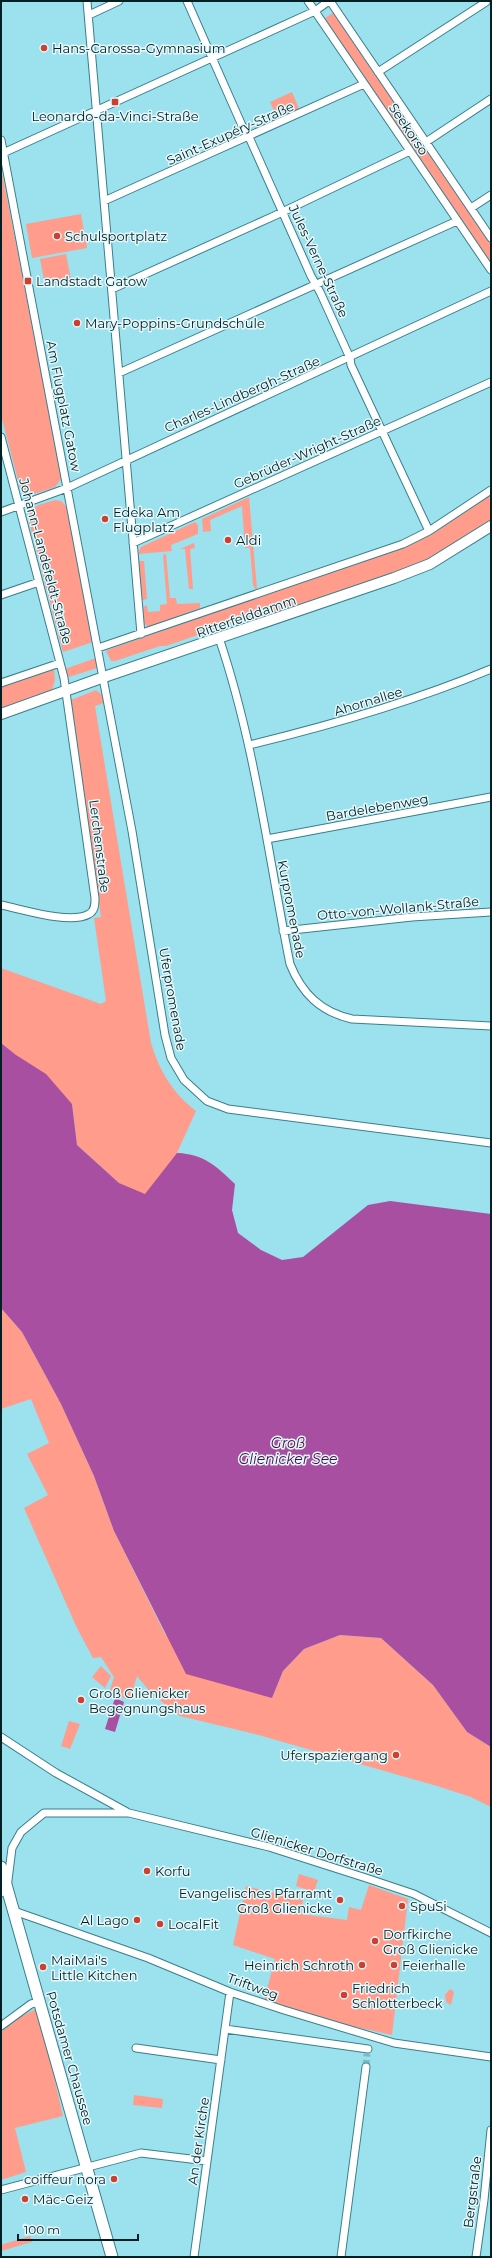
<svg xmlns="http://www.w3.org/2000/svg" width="492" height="2258" font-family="Montserrat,sans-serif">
  <rect width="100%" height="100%" fill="#9be1ee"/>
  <!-- green -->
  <path fill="#ff9c8c" d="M334,12L491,244V265L324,19Z
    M292,92L299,109L278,119L270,102Z
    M1,168L62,478L55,487L28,496L24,495L20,488L1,415Z
    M81,214L87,248L32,258L26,224Z
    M66,254L71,280L45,285L40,259Z
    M491,494V521L424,562L257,621L252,616L166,646H160L115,661H111L106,651L110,649L412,544Z
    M249,497L257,589H255L253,585L250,548H245L242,506L210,520L211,531L203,532L202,519Z
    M55,500L61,501L67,507L93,642L63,652L28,518C29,505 44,504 55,500Z
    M195,522L198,525V534L171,545L172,551L138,554L141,547Z
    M194,543L195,548L190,549L193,589H189L185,549H180Z
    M166,554L170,598H176L177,604L200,603V608L148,627L144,623L143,607L147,605L148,612L160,611V605L167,604L163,555Z
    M139,561H144L147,599L142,600Z
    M96,658L97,668L69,677L65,669Z
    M48,670H54L55,680L52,690L1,710V687Z
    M96,690L102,695L104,703L95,706L151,1043C160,1072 172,1092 196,1111L177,1153C207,1156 213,1164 235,1184L171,1208L119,1183L77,1145L72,1104L1,1043V968L101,1004L106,1001L94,918L101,917L71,700Z
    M1,1308L22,1332L61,1404L94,1476L114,1531L165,1634L272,1698L283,1671L304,1649L340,1635L381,1638L433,1685L467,1732L491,1747V1807L471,1797L437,1786L255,1734L180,1716L152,1694L137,1676L130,1700L109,1693L114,1677L101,1657L93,1658L77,1628L24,1508L48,1495L27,1454L49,1443L31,1399L1,1409Z
    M101,1666L111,1676L105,1688L92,1677Z
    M69,1721L80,1724L70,1749L61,1746Z
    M299,1874L318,1880L314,1892L296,1886Z
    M369,1885L408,1899L392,2035L338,2023L264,2000L275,1959L233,1945L246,1886L303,1900L301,1914L347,1920L349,1907L361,1910Z
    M450,1989L454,1992L451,2005L446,2002L445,1995Z
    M38,2008L63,2116L15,2128L26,2172L1,2180V2032L20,2017Z
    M134,2095L163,2099L162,2108L133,2105Z
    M30,2236L32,2242L1,2251V2245Z"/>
  <!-- water -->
  <path fill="#a84fa2" d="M1,1043L16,1055L46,1074L72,1104L77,1145L119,1183L145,1194L177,1153C204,1154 216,1166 235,1184L232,1210L238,1233L261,1250L282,1260L303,1257L368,1205L390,1201L491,1214V1747L467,1732L433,1685L381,1638L340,1635L304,1649L283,1671L272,1698L186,1674L114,1531L94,1476L61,1404L22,1332L1,1308Z
    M115,1698L124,1702L115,1732L105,1729Z"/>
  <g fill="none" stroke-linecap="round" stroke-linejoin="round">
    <!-- minor-tunnel -->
    <path stroke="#7cbac6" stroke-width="7" stroke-dasharray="7 3.5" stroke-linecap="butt" d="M366,2067L367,2054"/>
    <!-- minor casing -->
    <g stroke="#397f8b" stroke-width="9">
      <path id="minor" d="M87,1L141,634
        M187,1L244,130L249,137L311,276L320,292L350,358L351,365L429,531
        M308,1L491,270
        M330,1L491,238
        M89,15L119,1
        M378,72L486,2
        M1,140L132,831L165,1035L171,1058L184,1080L207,1101L228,1109L491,1143
        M426,142L491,99
        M1,154L315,11L329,1
        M104,201L364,84
        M471,208L491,195
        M112,289L274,216L410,151
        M119,373L457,221
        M1,437L64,678L95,898C95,904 95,911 89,914C70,925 22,909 1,905
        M1,512L67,488L491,291
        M133,543L491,382
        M1,595L39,582
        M219,638C255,744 268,855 290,964C302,994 321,1012 352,1019L491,1026
        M98,648L403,544L429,531L491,490
        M1,683L60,663
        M249,745C332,725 412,702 491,669
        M267,839L491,797
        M283,931L412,917L491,912
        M1,1737L56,1773L127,1812
        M1,1893L7,1888L12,1848L21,1832L44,1813H129L269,1847L366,1878L414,1894L491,1933
        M14,1911L148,1958L230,1992L284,2010L394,2043L491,2057
        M1,2026L31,2004L40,2002
        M225,2029L368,2049
        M136,2048L221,2060
        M1,2190L141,2153L207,2161
        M194,2257L230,1992
        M341,2257L366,2067
        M476,2257L484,2200L491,2130"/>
    </g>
    <!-- secondary casing -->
    <g stroke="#397f8b" stroke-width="12">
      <path id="secondary" d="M1,714L104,677L394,578L430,564L491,526"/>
    </g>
    <!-- primary casing -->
    <g stroke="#397f8b" stroke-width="13">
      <path id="primary" d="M1,1867L112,2257"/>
    </g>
    <!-- minor -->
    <use href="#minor" stroke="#fff" stroke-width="7"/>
    <!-- secondary -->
    <use href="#secondary" stroke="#fff" stroke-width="10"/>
    <!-- primary -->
    <use href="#primary" stroke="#fff" stroke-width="11"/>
  </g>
  <!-- markers -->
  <g fill="#cd4030" stroke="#e5f9fc" stroke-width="1.5">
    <circle cx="44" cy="48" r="4"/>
    <rect x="111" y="98" width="8" height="8" rx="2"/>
    <circle cx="57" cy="236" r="4"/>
    <rect x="24" y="277" width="8" height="8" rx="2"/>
    <circle cx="77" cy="323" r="4"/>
    <circle cx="105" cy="519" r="4"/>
    <circle cx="228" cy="540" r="4"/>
    <circle cx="81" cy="1700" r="4"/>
    <circle cx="396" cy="1755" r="4"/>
    <circle cx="147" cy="1871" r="4"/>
    <circle cx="340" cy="1900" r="4"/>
    <circle cx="402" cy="1906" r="4"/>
    <circle cx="137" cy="1920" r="4"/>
    <circle cx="160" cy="1924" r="4"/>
    <circle cx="375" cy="1941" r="4"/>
    <circle cx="362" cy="1965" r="4"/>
    <circle cx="394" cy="1965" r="4"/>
    <circle cx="43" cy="1967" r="4"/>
    <circle cx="344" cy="1995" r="4"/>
    <circle cx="114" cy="2179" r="4"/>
    <circle cx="25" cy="2199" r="4"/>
  </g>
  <g text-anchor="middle" stroke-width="3" stroke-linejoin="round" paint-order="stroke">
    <!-- poi labels -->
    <g font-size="13" fill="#021f24" stroke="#e5f9fc" text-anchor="start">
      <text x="52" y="53">Hans-Carossa-Gymnasium</text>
      <text x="115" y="121" text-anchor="middle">Leonardo-da-Vinci-Straße</text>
      <text x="65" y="241">Schulsportplatz</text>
      <text x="36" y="286">Landstadt Gatow</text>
      <text x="85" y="328">Mary-Poppins-Grundschule</text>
      <text x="113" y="517">Edeka Am<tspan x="113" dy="15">Flugplatz</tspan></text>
      <text x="236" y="545">Aldi</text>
      <text x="89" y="1698">Groß Glienicker<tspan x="89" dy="15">Begegnungshaus</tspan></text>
      <text x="388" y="1760" text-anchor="end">Uferspaziergang</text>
      <text x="155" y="1876">Korfu</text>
      <text x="332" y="1898" text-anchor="end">Evangelisches Pfarramt<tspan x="332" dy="15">Groß Glienicke</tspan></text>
      <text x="410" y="1911">SpuSi</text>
      <text x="129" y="1925" text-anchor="end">Al Lago</text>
      <text x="168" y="1929">LocalFit</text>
      <text x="383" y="1939">Dorfkirche<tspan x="383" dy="15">Groß Glienicke</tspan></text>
      <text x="51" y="1965">MaiMai's<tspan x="51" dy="15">Little Kitchen</tspan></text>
      <text x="354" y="1970" text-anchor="end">Heinrich Schroth</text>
      <text x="402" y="1970">Feierhalle</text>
      <text x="352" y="1993">Friedrich<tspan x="352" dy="15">Schlotterbeck</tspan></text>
      <text x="106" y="2184" text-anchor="end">coiffeur nora</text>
      <text x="33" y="2204">Mäc-Geiz</text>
    </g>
    <!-- street labels -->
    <g font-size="13" fill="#021f24" stroke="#e5f9fc">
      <text transform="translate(409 129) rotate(56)" y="5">Seekorso</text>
      <text transform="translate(230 133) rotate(-24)" y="5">Saint-Exupéry-Straße</text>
      <text transform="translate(319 261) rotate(65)" y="5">Jules-Verne-Straße</text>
      <text transform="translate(242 394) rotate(-24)" y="5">Charles-Lindbergh-Straße</text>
      <text transform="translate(64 406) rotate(79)" y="5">Am Flugplatz Gatow</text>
      <text transform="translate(307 452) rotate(-24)" y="5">Gebrüder-Wright-Straße</text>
      <text transform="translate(46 561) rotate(75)" y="5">Johann-Landefeldt-Straße</text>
      <text transform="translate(246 616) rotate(-19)" y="5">Ritterfelddamm</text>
      <text transform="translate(368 701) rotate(-17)" y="5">Ahornallee</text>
      <text transform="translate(377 807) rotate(-10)" y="5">Bardelebenweg</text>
      <text transform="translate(100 846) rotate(83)" y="5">Lerchenstraße</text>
      <text transform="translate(398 908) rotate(-5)" y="5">Otto-von-Wollank-Straße</text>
      <text transform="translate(292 909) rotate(79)" y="5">Kurpromenade</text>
      <text transform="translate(173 999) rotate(80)" y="5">Uferpromenade</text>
      <text transform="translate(317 1851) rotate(17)" y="5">Glienicker Dorfstraße</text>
      <text transform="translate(253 1986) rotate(20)" y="5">Triftweg</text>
      <text transform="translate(70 2058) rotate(74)" y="5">Potsdamer Chaussee</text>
      <text transform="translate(198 2141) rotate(-82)" y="5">An der Kirche</text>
      <text transform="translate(472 2192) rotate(-83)" y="5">Bergstraße</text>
    </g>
    <!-- water labels -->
    <g font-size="14" font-style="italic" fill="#480d45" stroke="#e5f9fc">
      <text x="288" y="1448">Groß<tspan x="288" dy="16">Glienicker See</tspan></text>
    </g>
  </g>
  <!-- border -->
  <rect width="492" height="2258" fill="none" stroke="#021f24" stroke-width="4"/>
  <!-- scale -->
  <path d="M18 2234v6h120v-6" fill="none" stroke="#021f24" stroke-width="2"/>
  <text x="24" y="2234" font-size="12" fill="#021f24" stroke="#e5f9fc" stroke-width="3" paint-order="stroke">100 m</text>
</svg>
